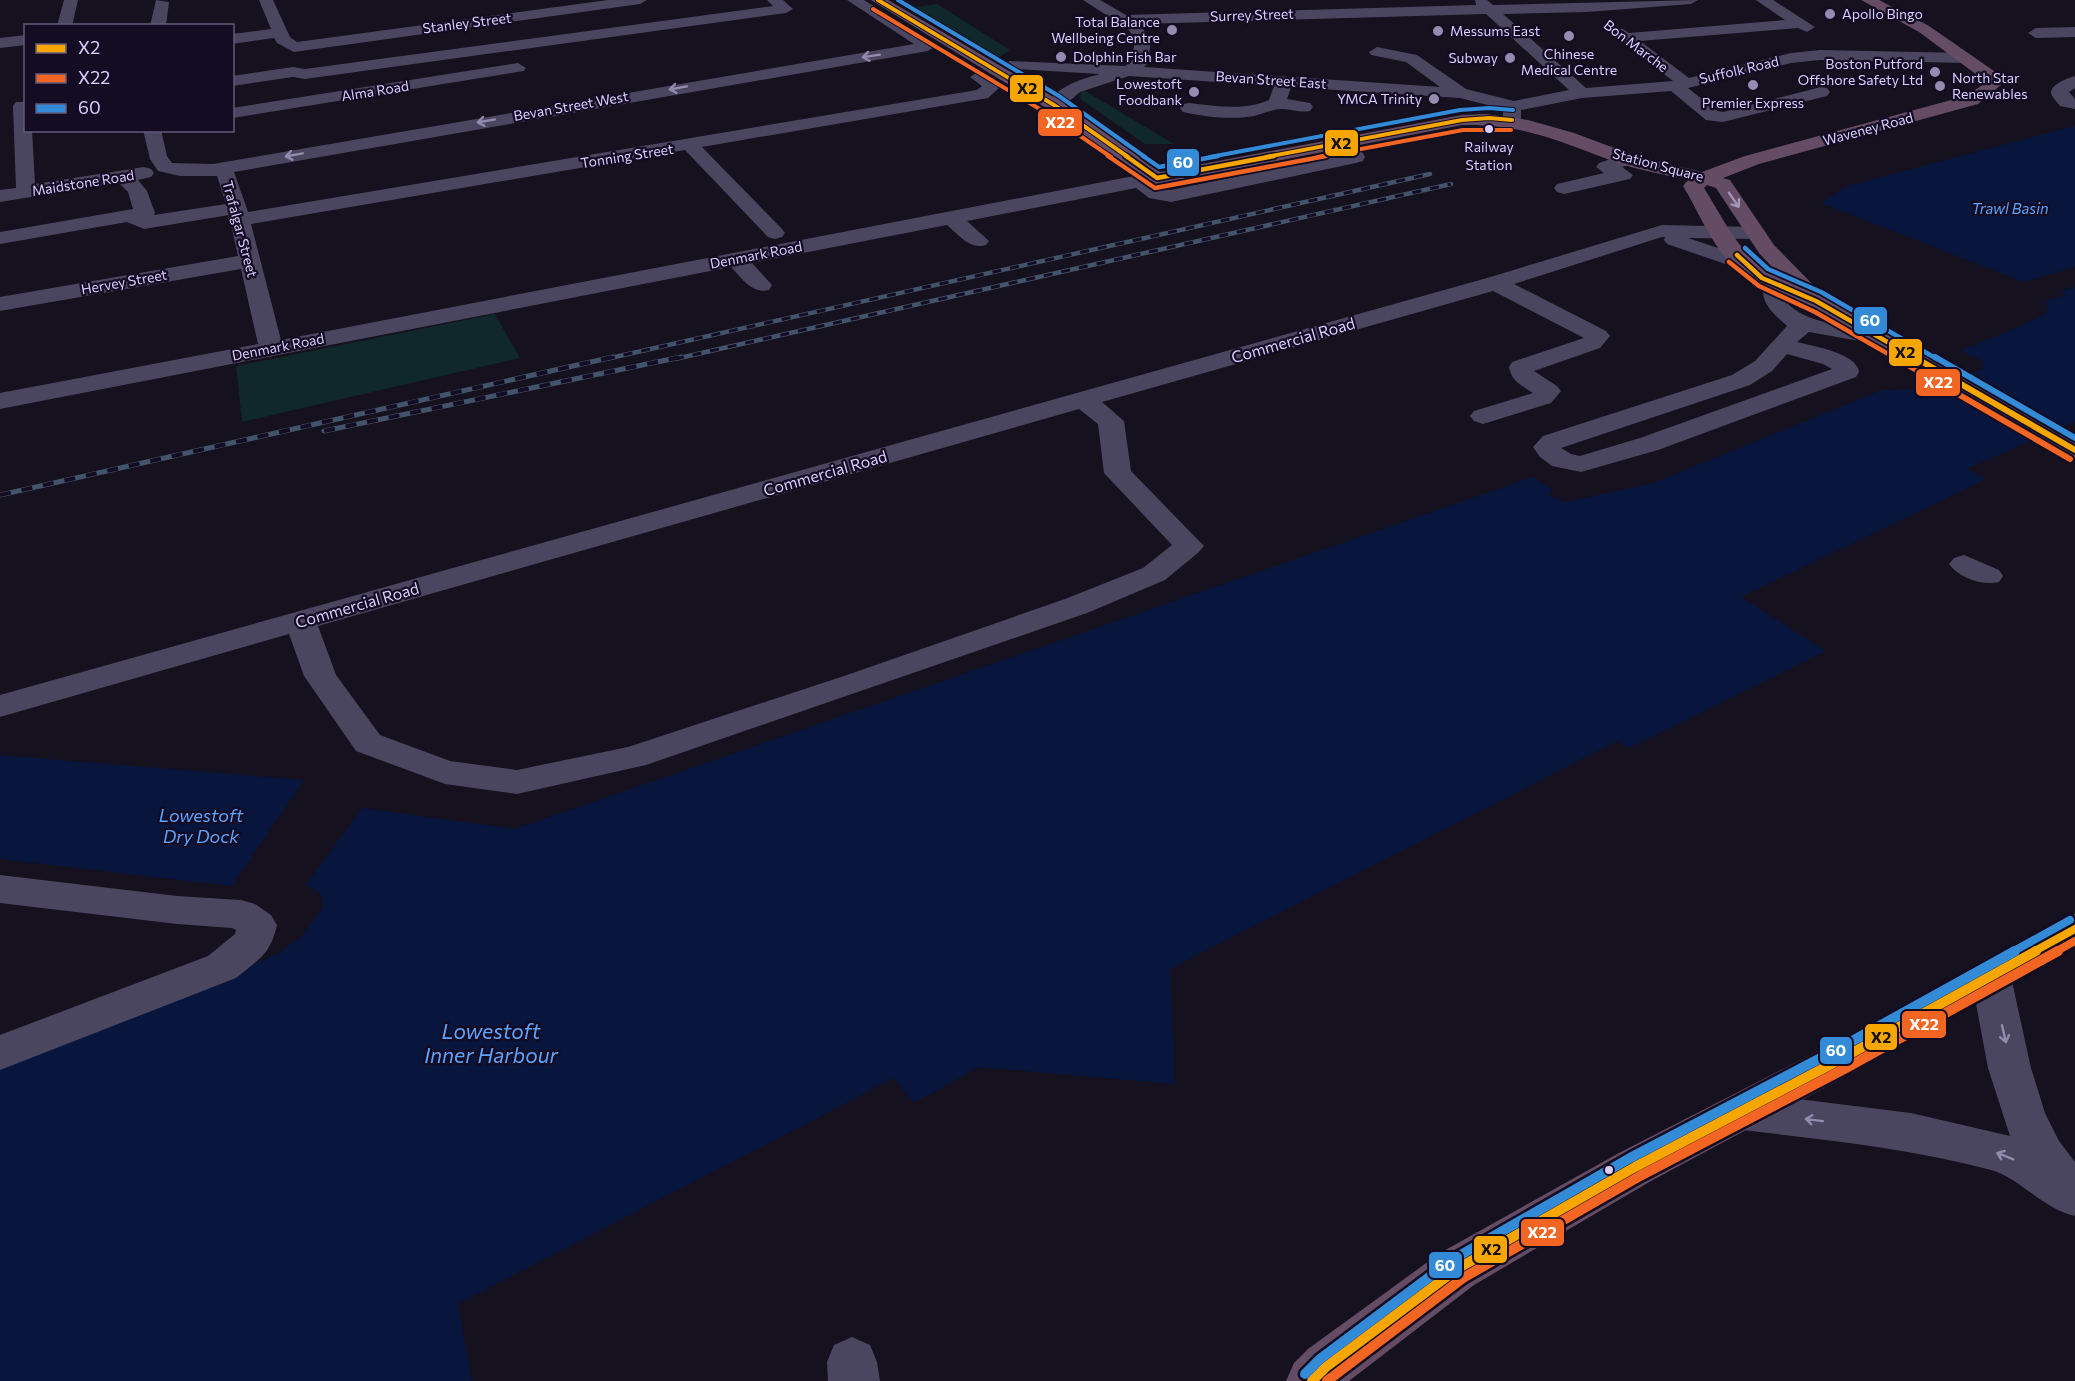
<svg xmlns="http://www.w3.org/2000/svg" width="2075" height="1381" font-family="Commissioner,sans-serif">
  <rect width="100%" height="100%" fill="#15111e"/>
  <!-- green -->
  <path fill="#10272b" d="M937,4L1010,50L998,58L910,8Z
    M1082,89L1174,144H1145L1080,99Z
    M495,314L520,358L242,422L236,366Z"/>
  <!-- water -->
  <path fill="#08163e" d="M2075,126V267L2024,282L1821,203L1847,186Z
    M2075,287V421L1967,469L1986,479L1741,597L1826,651L1629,748L1617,741L1170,969L1175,1084L979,1067L914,1103L894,1078L458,1304L472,1381H0V1066L277,954L300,938L323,907L321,893L306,885L362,808L515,829L1533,477L1553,490L1548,495L1565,502L1653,483L1882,390L1935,389L1982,369L1984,364L1981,360L1961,351L2038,318L2046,313L2048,307L2045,301L2066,295L2060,291Z
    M0,755L304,780L232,886L0,859Z"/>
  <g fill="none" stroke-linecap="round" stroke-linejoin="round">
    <!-- minor -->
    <path fill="#4a465f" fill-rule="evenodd" d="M64,0H78L72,26H57Z
      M156,0L169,2L166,26H150Z
      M259,0H273L290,37L297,42L608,0H647L640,4L294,52L277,43L274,38L232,44V34L271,29Z
      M767,0H783L793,9L786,13L305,79L293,77L232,86V76L293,67L305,69L773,6Z
      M847,0H864L936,46L928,51L234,172L248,212L977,90L982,86L970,77L978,72L999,82L1001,86L988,98L982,99L702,147L782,229L785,233L782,237L775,239L768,237L685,150L251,224L281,340L1139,175L1157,172L1164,174L1167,178L1164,182L1155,184L1162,189L1171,190L1339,155L1325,145L1327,141H1341L1363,153L1365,157L1363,161L1356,163L1171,202L1149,198L1136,188L967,221L989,241L986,245C970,250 959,235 947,225L752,263L772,285L769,290C751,294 742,278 731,267L0,409V393L258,344L241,269L0,311V297L238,256L229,215L144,229L127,222L0,244V232L133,209L128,192L119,183L0,202V190L16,188L13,106L16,102H26V130H32L35,184L144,167L151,169L154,173L151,177L138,180L147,191L155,213L154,215L226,204L217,176H180L158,171L150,159L143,130H161L167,156L172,163L213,164L914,44Z
      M1083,0H1100L1126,15L1476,5L1475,0H1487L1493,5L1698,0L1691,4L1587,12L1503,14L1586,88L1673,81L1610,32L1613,29H1623L1629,33L1785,20L1756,0H1773L1815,27L1807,32L1798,28L1640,41L1689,78L1791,53L1820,50L1967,53L1975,58L1967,63L1820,60L1791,63L1688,88L1717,111L1723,112L1821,87L1827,88L1830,92L1827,96L1723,122L1706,120L1671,91L1582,98L1521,110V120L1518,124H1506L1503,120V109L1460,98L1291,87L1287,99L1310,103L1313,107L1310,111C1300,113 1292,109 1282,109C1273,109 1263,114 1254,116C1232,120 1205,117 1183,112L1180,108L1183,104L1189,103C1216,106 1244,111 1269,100L1274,86L1129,76L1080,92L1060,109H1048L1045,105C1059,86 1078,80 1100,74L1015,69L1009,67L1007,64L1009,61L1125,66L1132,61L1135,39L1128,29ZM1486,14L1569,90L1514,101L1466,89L1417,55L1377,47L1369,52L1371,55L1406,62L1440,87L1144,67L1148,63L1151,39L1139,24Z
      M2075,27V37L2036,38L2028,33L2036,28Z
      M26,35V45L0,48V38Z
      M518,63L526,68L524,71L232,118V108Z
      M2075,76V88L2069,92L2075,99V109L2060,106C2057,102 2052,97 2051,93C2051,84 2068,78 2075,76Z
      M1628,153L1635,155L1637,159L1635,163L1622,167L1633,175L1630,179L1564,194L1557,192L1554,188L1557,184L1604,173L1596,167L1599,163Z
      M1662,225L1756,227L1763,229L1766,233L1763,237L1756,239L1688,238L1751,259L1754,264L1751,269L1743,270L1667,244L1664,240L1665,237H1662L1514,284L1606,331L1610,336L1600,348L1534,371L1557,386L1561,391L1551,403L1483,424L1474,421L1470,416L1474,411L1533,393C1521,385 1512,382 1509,367L1512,362L1584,338L1493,291L1102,402L1124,421L1131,471L1204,546L1199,552L1165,580L1087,613L646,765L517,794L445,784L356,751L304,676L289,634L0,717V695L1487,278ZM1079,409L1098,424L1104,473L1172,545L1143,568L1065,599L844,676L628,747L517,770L450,761L380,735L336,675L318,626Z
      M1775,278L1783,280L1786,285L1789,305C1815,328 1853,324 1884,332L1888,337L1884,342L1876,344L1809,332L1797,342C1813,346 1857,353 1859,372L1856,377L1658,450L1581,472L1552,466L1540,457L1533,447L1543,436L1732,375L1755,361L1787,326C1776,316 1754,299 1767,280ZM1787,354L1823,364L1832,369L1640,438L1580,456L1571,454L1561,448L1750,385L1772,371Z
      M1964,555L1999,570L2003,576L1999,582C1982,586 1959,578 1949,564L1954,558Z
      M0,875L177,896L241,900L255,904L271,915L277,925C270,955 259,959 236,978L0,1070V1035L208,956L235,934L236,930L232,928L177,924L0,903Z
      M1991,961L2005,966L2011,977L2031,1068L2045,1113L2059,1141L2075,1162V1216C2044,1210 2020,1178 1991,1170C1910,1148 1826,1140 1743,1130L1727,1124L1721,1111L1727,1098L1743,1092L1911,1113L2010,1136L1988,1068L1971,977L1977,966Z
      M852,1337L870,1345L877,1362L880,1381H828L827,1362L834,1345Z"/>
    <!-- highway -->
    <path fill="#644c65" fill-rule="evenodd" d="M871,0H888L1060,101L1160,172L1462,115L1486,114L1528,120L1574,133L1636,156L1702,172L1745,156L1966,96L1984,84L1981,78L1919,32L1861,0H1879L1929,26L1994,71L2001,85L1978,104L1759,164L1723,178L1730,180L1774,245L1824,296L2075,439V458L2066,456L1808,306C1784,296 1758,288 1738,271C1713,249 1700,214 1683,186L1688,180C1666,175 1643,171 1621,164C1562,143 1528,124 1462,125L1157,184L1150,182L1048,109ZM1707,185L1716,188L1759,253L1784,280C1740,259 1728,226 1704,188Z
      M2075,914V947L1856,1071L1651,1181L1474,1285L1349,1381H1286L1294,1363L1308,1349L1440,1253L1619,1153L1826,1047L2061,919Z"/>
    <!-- rail-far1 casing -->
    <g stroke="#435369" stroke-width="4.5">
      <path id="rail-far1" d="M606,359L1430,174
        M675,359L1451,184"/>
    </g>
    <!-- rail casing -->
    <g stroke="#435369" stroke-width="5">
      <path id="rail" d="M324,431L681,357
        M0,495L613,357"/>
    </g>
    <!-- rail-far1 -->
    <use href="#rail-far1" stroke="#130c23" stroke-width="3" stroke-dasharray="9" stroke-linecap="butt"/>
    <!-- rail -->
    <use href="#rail" stroke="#130c23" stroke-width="4" stroke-dasharray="11" stroke-linecap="butt"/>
    <!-- bus-1-far4 casing -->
    <g stroke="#130c23" stroke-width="6">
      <path id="bus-1-far4" d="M878,0L1054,105L1128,157
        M1266,157L1462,120L1489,118L1512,120"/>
    </g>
    <!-- bus-1-far3 casing -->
    <g stroke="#130c23" stroke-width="8">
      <path id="bus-1-far3" d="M1126,156L1157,178L1274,156
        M1737,255L1762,278L1816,301L1917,359"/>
    </g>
    <!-- bus-1-far2 casing -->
    <g stroke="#130c23" stroke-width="10">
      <path id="bus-1-far2" d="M1914,357L2075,450"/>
    </g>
    <!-- bus-1-far1 casing -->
    <g stroke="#130c23" stroke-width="13">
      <path id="bus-1-far1" d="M2033,952L2075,929"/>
    </g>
    <!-- bus-1 casing -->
    <g stroke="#130c23" stroke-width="15">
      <path id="bus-1" d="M1312,1381L1326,1367L1457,1269L1635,1167L1841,1059L2036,951"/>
    </g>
    <!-- bus-2-far4 casing -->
    <g stroke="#130c23" stroke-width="6">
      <path id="bus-2-far4" d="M873,9L1048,114L1111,157
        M1318,157L1463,130H1511"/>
    </g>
    <!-- bus-2-far3 casing -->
    <g stroke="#130c23" stroke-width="8">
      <path id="bus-2-far3" d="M1108,156L1155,188L1326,156
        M1729,262L1759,286L1815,312L1897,359"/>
    </g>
    <!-- bus-2-far2 casing -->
    <g stroke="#130c23" stroke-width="10">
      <path id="bus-2-far2" d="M1894,357L2070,459"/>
    </g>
    <!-- bus-2-far1 casing -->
    <g stroke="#130c23" stroke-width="13">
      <path id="bus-2-far1" d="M2055,952L2075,941"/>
    </g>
    <!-- bus-2 casing -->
    <g stroke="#130c23" stroke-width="15">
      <path id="bus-2" d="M1327,1381L1463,1278L1640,1176L1846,1068L2058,951"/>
    </g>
    <!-- bus-3-far4 casing -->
    <g stroke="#130c23" stroke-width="6">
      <path id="bus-3-far4" d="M898,0L1059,96L1145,157
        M1210,157L1460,110L1489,108L1513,110"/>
    </g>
    <!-- bus-3-far3 casing -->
    <g stroke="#130c23" stroke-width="8">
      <path id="bus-3-far3" d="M1143,156L1159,167L1218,156
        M1745,248L1768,269L1821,292L1937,359"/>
    </g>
    <!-- bus-3-far2 casing -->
    <g stroke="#130c23" stroke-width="10">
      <path id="bus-3-far2" d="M1935,357L2075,438"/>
    </g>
    <!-- bus-3-far1 casing -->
    <g stroke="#130c23" stroke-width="13">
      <path id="bus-3-far1" d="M2012,952L2070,920"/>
    </g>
    <!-- bus-3 casing -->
    <g stroke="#130c23" stroke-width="15">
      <path id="bus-3" d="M1305,1374L1320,1359L1452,1260L1630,1158L1836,1050L2015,951"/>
    </g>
    <!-- bus-1-far4 -->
    <use href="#bus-1-far4" stroke="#f7a600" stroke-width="4"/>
    <!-- bus-1-far3 -->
    <use href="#bus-1-far3" stroke="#f7a600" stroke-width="4.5"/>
    <!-- bus-1-far2 -->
    <use href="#bus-1-far2" stroke="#f7a600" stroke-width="6"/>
    <!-- bus-1-far1 -->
    <use href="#bus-1-far1" stroke="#f7a600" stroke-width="8"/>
    <!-- bus-1 -->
    <use href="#bus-1" stroke="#f7a600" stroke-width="10"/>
    <!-- bus-2-far4 -->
    <use href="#bus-2-far4" stroke="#f26522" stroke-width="4"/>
    <!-- bus-2-far3 -->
    <use href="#bus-2-far3" stroke="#f26522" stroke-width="4.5"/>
    <!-- bus-2-far2 -->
    <use href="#bus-2-far2" stroke="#f26522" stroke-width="6"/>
    <!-- bus-2-far1 -->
    <use href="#bus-2-far1" stroke="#f26522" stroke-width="8"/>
    <!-- bus-2 -->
    <use href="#bus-2" stroke="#f26522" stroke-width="10"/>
    <!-- bus-3-far4 -->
    <use href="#bus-3-far4" stroke="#338bd7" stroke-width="4"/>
    <!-- bus-3-far3 -->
    <use href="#bus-3-far3" stroke="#338bd7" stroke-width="4.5"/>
    <!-- bus-3-far2 -->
    <use href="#bus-3-far2" stroke="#338bd7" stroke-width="6"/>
    <!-- bus-3-far1 -->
    <use href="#bus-3-far1" stroke="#338bd7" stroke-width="8"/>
    <!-- bus-3 -->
    <use href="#bus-3" stroke="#338bd7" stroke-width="10"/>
  </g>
  <!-- one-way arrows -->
  <defs><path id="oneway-shaft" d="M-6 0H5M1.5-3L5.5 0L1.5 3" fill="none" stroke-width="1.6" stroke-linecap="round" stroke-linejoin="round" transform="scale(1.5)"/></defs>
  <g stroke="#928aaf">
    <use href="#oneway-shaft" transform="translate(871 56) rotate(171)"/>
    <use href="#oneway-shaft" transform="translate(678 88) rotate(170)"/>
    <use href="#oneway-shaft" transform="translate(486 121) rotate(170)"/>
    <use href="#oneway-shaft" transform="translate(294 155) rotate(170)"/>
    <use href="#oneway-shaft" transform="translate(2004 1034) rotate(77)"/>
    <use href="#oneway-shaft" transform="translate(1814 1120) rotate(-173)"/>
    <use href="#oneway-shaft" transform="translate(2005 1156) rotate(-158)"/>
  </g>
  <use stroke="#a494ba" href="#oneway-shaft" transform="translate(1734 200) rotate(55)"/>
  <!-- markers -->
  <g fill="#948cb0" stroke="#130c23" stroke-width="2">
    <circle cx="1830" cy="14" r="6"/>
    <circle cx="1172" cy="30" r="6"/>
    <circle cx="1438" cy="31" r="6"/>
    <circle cx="1569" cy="36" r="6"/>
    <circle cx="1061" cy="57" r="6"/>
    <circle cx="1510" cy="58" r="6"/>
    <circle cx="1935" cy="72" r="6"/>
    <circle cx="1753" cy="85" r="6"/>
    <circle cx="1940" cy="86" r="6"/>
    <circle cx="1194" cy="92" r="6"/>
    <circle cx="1434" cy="99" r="6"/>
  </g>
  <g fill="#d9ceff" stroke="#130c23" stroke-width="2">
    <circle cx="1489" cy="129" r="5"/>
    <circle cx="1609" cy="1170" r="5"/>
  </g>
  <g text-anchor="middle" stroke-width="4.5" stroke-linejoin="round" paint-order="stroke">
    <!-- far-poi labels -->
    <g font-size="14" fill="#d9ceff" stroke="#130c23" text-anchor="end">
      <text x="1842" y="19" text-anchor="start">Apollo Bingo</text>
      <text x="1160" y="27">Total Balance<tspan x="1160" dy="16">Wellbeing Centre</tspan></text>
      <text x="1450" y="36" text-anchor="start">Messums East</text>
      <text x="1569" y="59" text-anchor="middle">Chinese<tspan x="1569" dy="16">Medical Centre</tspan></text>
      <text x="1073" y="62" text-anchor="start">Dolphin Fish Bar</text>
      <text x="1498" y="63">Subway</text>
      <text x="1923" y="69">Boston Putford<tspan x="1923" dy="16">Offshore Safety Ltd</tspan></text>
      <text x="1952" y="83" text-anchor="start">North Star<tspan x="1952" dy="16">Renewables</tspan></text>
      <text x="1182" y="89">Lowestoft<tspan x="1182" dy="16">Foodbank</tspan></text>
      <text x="1422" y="104">YMCA Trinity</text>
      <text x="1753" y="108" text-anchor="middle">Premier Express</text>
    </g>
    <!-- far-street labels -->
    <g font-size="14" fill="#d9ceff" stroke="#130c23">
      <text transform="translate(1252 15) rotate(-2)" y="5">Surrey Street</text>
      <text transform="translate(467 23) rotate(-7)" y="5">Stanley Street</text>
      <text transform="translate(1636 46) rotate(37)" y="5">Bon Marche</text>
      <text transform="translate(1739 70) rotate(-13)" y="5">Suffolk Road</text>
      <text transform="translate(1271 80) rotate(4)" y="5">Bevan Street East</text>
      <text transform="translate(375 91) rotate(-9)" y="5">Alma Road</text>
      <text transform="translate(571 106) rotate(-10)" y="5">Bevan Street West</text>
      <text transform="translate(1868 129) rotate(-15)" y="5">Waveney Road</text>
      <text transform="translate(627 156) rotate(-9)" y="5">Tonning Street</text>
      <text transform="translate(1658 165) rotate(15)" y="5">Station Square</text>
      <text transform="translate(83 183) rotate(-9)" y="5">Maidstone Road</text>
      <text transform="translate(240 229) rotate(75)" y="5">Trafalgar Street</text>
      <text transform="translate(756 255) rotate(-11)" y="5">Denmark Road</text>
      <text transform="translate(124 282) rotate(-10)" y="5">Hervey Street</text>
      <text transform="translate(278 347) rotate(-11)" y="5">Denmark Road</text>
    </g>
    <!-- bus labels -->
    <g font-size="14" fill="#d9ceff" stroke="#130c23">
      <text x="1489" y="152">Railway<tspan x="1489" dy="18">Station</tspan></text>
    </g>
    <!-- far-water labels -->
    <g font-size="15" font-style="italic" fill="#5ca3ff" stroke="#130c23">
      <text x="2010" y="214">Trawl Basin</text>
    </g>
    <!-- street labels -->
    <g font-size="16" fill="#d9ceff" stroke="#130c23">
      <text transform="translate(1293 340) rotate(-16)" y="6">Commercial Road</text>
      <text transform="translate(825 473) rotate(-16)" y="6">Commercial Road</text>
      <text transform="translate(357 605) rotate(-16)" y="6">Commercial Road</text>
    </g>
    <!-- water labels -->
    <g font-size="18" font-style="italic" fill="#5ca3ff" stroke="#130c23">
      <text x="201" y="822">Lowestoft<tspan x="201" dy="21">Dry Dock</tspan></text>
    </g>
    <!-- near-water labels -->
    <g font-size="21" font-style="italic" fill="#5ca3ff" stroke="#130c23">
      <text x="491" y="1039">Lowestoft<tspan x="491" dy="24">Inner Harbour</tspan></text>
    </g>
  </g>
  <g stroke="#130c23" stroke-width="2">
    <rect x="1009" y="74" width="35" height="29" rx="6" fill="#f7a600"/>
    <rect x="1037" y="108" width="46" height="29" rx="6" fill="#f26522"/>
    <rect x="1324" y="129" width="35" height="28" rx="6" fill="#f7a600"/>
    <rect x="1166" y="148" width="34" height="29" rx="6" fill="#338bd7"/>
    <rect x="1853" y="306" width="35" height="29" rx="6" fill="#338bd7"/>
    <rect x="1888" y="338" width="35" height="29" rx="6" fill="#f7a600"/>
    <rect x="1915" y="368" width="46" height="29" rx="6" fill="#f26522"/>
    <rect x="1901" y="1010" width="46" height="29" rx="6" fill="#f26522"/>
    <rect x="1864" y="1023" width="34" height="28" rx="6" fill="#f7a600"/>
    <rect x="1819" y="1036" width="34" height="29" rx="6" fill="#338bd7"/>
    <rect x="1520" y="1218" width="45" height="29" rx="6" fill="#f26522"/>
    <rect x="1473" y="1235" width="35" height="29" rx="6" fill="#f7a600"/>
    <rect x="1428" y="1251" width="35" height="28" rx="6" fill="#338bd7"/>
  </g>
  <g font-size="16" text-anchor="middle" font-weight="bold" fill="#fff">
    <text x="1060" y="128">X22</text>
    <text x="1183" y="168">60</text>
    <text x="1870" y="326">60</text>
    <text x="1938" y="388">X22</text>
    <text x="1924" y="1030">X22</text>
    <text x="1836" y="1056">60</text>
    <text x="1542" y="1238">X22</text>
    <text x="1445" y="1271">60</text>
  </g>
  <g font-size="16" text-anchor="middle" font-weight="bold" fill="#111">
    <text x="1027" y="94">X2</text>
    <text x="1341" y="149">X2</text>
    <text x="1905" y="358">X2</text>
    <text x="1881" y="1043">X2</text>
    <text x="1491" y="1255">X2</text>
  </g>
  <!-- legend -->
  <rect x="24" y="24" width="210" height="108" fill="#130c23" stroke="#625a7b" stroke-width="1.5"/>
  <rect x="36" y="44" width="30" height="9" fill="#f7a600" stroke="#625a7b" stroke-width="1.5"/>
  <text x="78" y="54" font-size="18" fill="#d9ceff">X2</text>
  <rect x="36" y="74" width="30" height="9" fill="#f26522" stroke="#625a7b" stroke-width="1.5"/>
  <text x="78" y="84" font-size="18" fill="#d9ceff">X22</text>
  <rect x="36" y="104" width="30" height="9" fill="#338bd7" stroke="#625a7b" stroke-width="1.5"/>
  <text x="78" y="114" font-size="18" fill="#d9ceff">60</text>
</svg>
